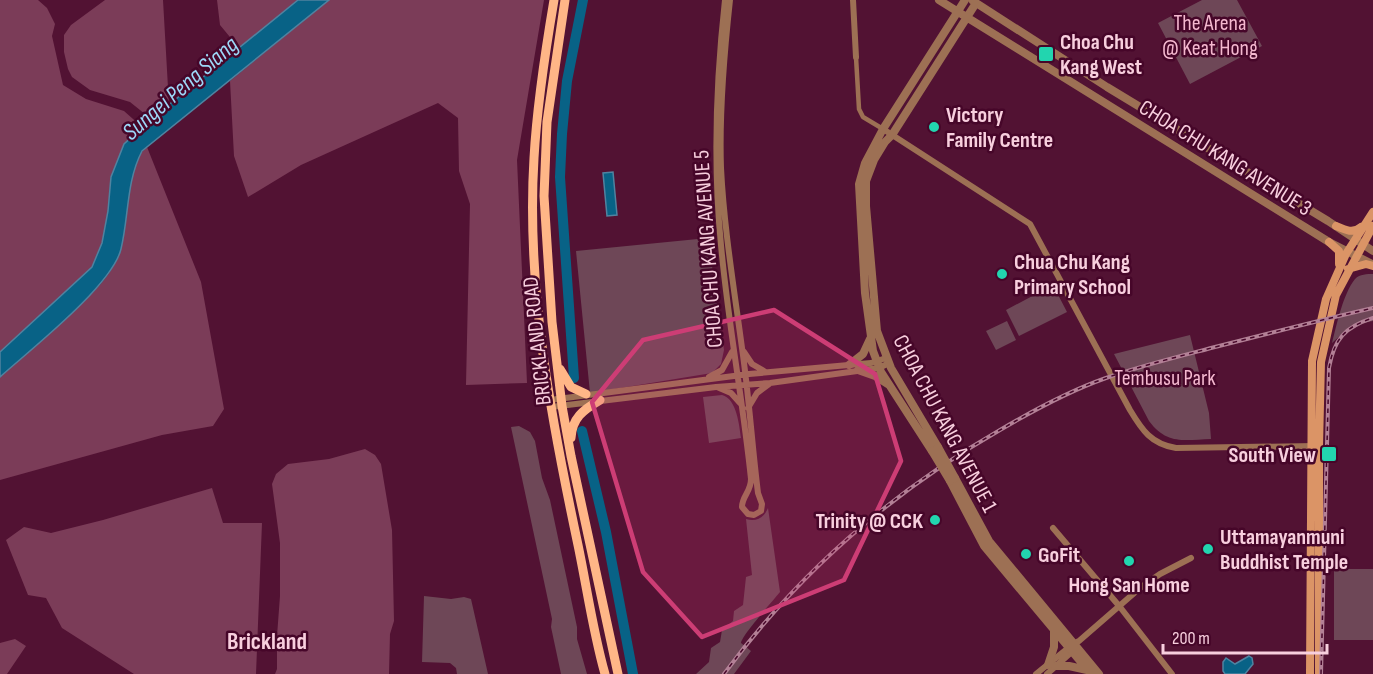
<svg xmlns="http://www.w3.org/2000/svg" width="1373" height="674" font-family="'Sofia Sans Condensed',sans-serif">
  <rect width="100%" height="100%" fill="#521233"/>
  <!-- green -->
  <path fill="#6e4757" d="M1202,0H1237L1262,46L1190,84L1158,23Z
    M708,238L724,350L721,364L712,373L590,393L576,251Z
    M1373,274V321L1352,325L1332,343C1337,324 1343,294 1355,279C1360,274 1367,274 1373,274Z
    M1053,285L1067,312L1019,336L1006,310Z
    M1007,321L1016,340L996,350L986,331Z
    M1190,335L1209,413L1211,439C1184,440 1167,445 1149,421L1114,354Z
    M722,395C737,399 739,425 741,438L709,443L703,397Z
    M519,426L530,432L535,441L542,478L550,500L577,627V639L587,674H561L551,627L552,619L511,427Z
    M768,508L780,592C772,602 742,635 741,643L751,651L734,674H696L709,662L711,648L720,642L722,630L733,621L734,611L743,605L746,577L752,575L746,519C756,522 764,518 768,508Z
    M1334,569H1373V640H1334Z
    M424,596L451,599L464,597L471,599L488,674H457L456,668L450,663L422,662Z"/>
  <!-- forest -->
  <path fill="#7b3c58" d="M0,0H38L47,8L55,24L52,36L63,85L86,99L124,111L142,127L124,144L111,177L108,211L102,243L92,267L0,352Z
    M105,0H163L169,105L155,116L145,114L130,102L90,90L72,77L68,69L64,52V35L71,25Z
    M217,0H298L239,48L220,25Z
    M329,0H544L517,160L527,383L466,385L470,204L459,171L458,118L438,103L301,165L248,197L234,156L230,81Z
    M147,147L201,282L224,409L213,426L162,435L0,480V377C19,360 39,342 58,325C81,303 109,283 120,252C130,223 120,169 147,147Z
    M365,449L375,455L381,464L392,530L394,621L390,634L389,674H275L277,669V636L280,596V543L272,484L276,474L288,464L329,459Z
    M212,488L223,523H262L256,674H134L62,628L46,598L28,595L6,540L24,527L51,533L103,520Z
    M15,639L26,646L7,674H0V643Z"/>
  <!-- water -->
  <path fill="#086286" stroke="#5083a0" stroke-width="1.5" d="M298,0H329L142,151C126,182 129,216 121,249C112,286 30,350 0,377V352L92,267L102,243L108,211L111,177L124,144L155,116Z
    M613,172L617,215L607,216L603,173Z
    M1249,656L1252,658L1253,664L1245,674H1225L1223,671V662L1226,658L1235,664Z"/>
  <g fill="none" stroke-linecap="round" stroke-linejoin="round">
    <!-- river -->
    <path stroke="#086286" stroke-width="10" d="M574,378L560,177L562,134L567,81L583,0
      M582,431L606,532L633,674"/>
    <!-- pedestrian -->
    <path stroke="#9d7054" stroke-width="4.5" d="M856,57L859,109L863,117L883,129"/>
    <!-- minor -->
    <path stroke="#9d7054" stroke-width="6" d="M725,0C716,81 713,164 721,245C728,323 743,401 751,479C751,492 742,496 742,507L748,514L754,515L761,511L762,504L758,493C752,445 749,396 742,348C734,288 724,228 721,168C719,112 724,55 730,0
      M853,0L856,57
      M883,129L1030,224L1130,410C1142,430 1151,444 1176,448L1315,446
      M744,352L752,364L764,371
      M709,377L722,370L732,352
      M717,387L731,393L740,403
      M550,400L749,374L871,363L886,358
      M551,407L716,387L770,383L879,368L889,363
      M748,408L757,393L769,384
      M1053,528L1120,607L1172,674
      M1036,674L1073,644L1079,641L1140,588L1160,574L1191,558
      M1047,674L1075,649"/>
    <!-- tertiary -->
    <path stroke="#9d7054" stroke-width="8" d="M939,0L1329,242L1372,264
      M973,1L1107,87L1328,221L1373,251
      M849,365L863,354L870,339
      M858,370L875,376L889,385
      M938,447L891,368L877,331L866,206V181L874,160L885,142L892,135L976,3
      M932,451L881,372L873,351L865,293L859,184L865,163L883,129L965,0
      M955,478L989,541L1099,674
      M950,481L984,546L1091,674
      M1048,665L1054,647V631
      M1055,666H1069L1087,670"/>
    <!-- secondary -->
    <path stroke="#db9466" stroke-width="8" d="M1336,226C1345,230 1353,234 1361,227
      M1329,242L1339,251V264
      M1348,269L1366,264L1373,266
      M1310,674L1312,361L1326,299L1346,254L1373,212
      M1319,674V446L1321,362L1336,295L1373,226"/>
    <!-- primary -->
    <path stroke="#ffb687" stroke-width="9" d="M554,0C545,53 537,104 534,158C526,288 551,418 578,545C587,588 593,632 605,674
      M565,0L547,122L544,196L552,322L562,406L571,456L618,674
      M560,369L571,387L586,394
      M571,438C572,418 583,410 600,400"/>
    <!-- rail casing -->
    <g stroke="#b38096" stroke-width="4">
      <path id="rail" d="M724,674C799,572 890,493 1000,430C1034,410 1069,391 1106,378C1143,365 1181,356 1219,346C1270,333 1321,320 1373,308
        M1321,674L1329,368C1334,339 1345,327 1373,318"/>
    </g>
    <!-- rail -->
    <use href="#rail" stroke="#460629" stroke-width="1.5" stroke-dasharray="4.5" stroke-linecap="butt"/>
    <!-- tertiary-bridge -->
    <path stroke="#9d7054" stroke-width="8" d="M938,447L955,478
      M932,451L950,481"/>
  </g>
  <!-- marked area -->
  <path fill="#cd3d75" fill-opacity="0.2" stroke="#cd3d75" stroke-width="4.5" stroke-linejoin="round" d="M774,310L875,374L901,461L844,580L702,637L643,572L592,402L643,340Z"/>
  <!-- markers -->
  <g fill="#22d5af" stroke="#460629" stroke-width="2">
    <rect x="1038" y="46" width="16" height="16" rx="3"/>
    <circle cx="934" cy="127" r="6"/>
    <circle cx="1002" cy="274" r="6"/>
    <rect x="1321" y="446" width="16" height="16" rx="3"/>
    <circle cx="935" cy="520" r="6"/>
    <circle cx="1208" cy="549" r="6"/>
    <circle cx="1026" cy="554" r="6"/>
    <circle cx="1129" cy="561" r="6"/>
  </g>
  <g text-anchor="middle" stroke-width="5" stroke-linejoin="round" paint-order="stroke">
    <!-- park labels -->
    <g font-size="22" fill="#f4b8cf" stroke="#460629">
      <text x="1210" y="30">The Arena<tspan x="1210" dy="25">@ Keat Hong</tspan></text>
      <text x="1165" y="385">Tembusu Park</text>
    </g>
    <!-- poi labels -->
    <g font-size="22" font-weight="bold" fill="#f8cfde" stroke="#460629" text-anchor="start">
      <text x="1060" y="49">Choa Chu<tspan x="1060" dy="25">Kang West</tspan></text>
      <text x="946" y="122">Victory<tspan x="946" dy="25">Family Centre</tspan></text>
      <text x="1014" y="269">Chua Chu Kang<tspan x="1014" dy="25">Primary School</tspan></text>
      <text x="1316" y="462" text-anchor="end">South View</text>
      <text x="923" y="528" text-anchor="end">Trinity @ CCK</text>
      <text x="1220" y="544">Uttamayanmuni<tspan x="1220" dy="25">Buddhist Temple</tspan></text>
      <text x="1038" y="562">GoFit</text>
      <text x="1129" y="592" text-anchor="middle">Hong San Home</text>
    </g>
    <!-- street labels -->
    <g font-size="22" fill="#f8cfde" stroke="#460629">
      <text transform="translate(1226 157) rotate(32)" y="8">CHOA CHU KANG AVENUE 3</text>
      <text transform="translate(707 249) rotate(-94)" y="8">CHOA CHU KANG AVENUE 5</text>
      <text transform="translate(536 341) rotate(-96)" y="8">BRICKLAND ROAD</text>
      <text transform="translate(946 423) rotate(62)" y="8">CHOA CHU KANG AVENUE 1</text>
    </g>
    <!-- water labels -->
    <g font-size="24" font-style="italic" fill="#9dd7f7" stroke="#460629">
      <text transform="translate(180 88) rotate(-41)" y="8">Sungei Peng Siang</text>
    </g>
    <!-- neighbourhood labels -->
    <g font-size="24" font-weight="bold" fill="#f8cfde" stroke="#460629">
      <text x="267" y="649">Brickland</text>
    </g>
  </g>
  <!-- scale -->
  <path d="M1163 644v9h164v-9" fill="none" stroke="#f8cfde" stroke-width="3"/>
  <text x="1172" y="644" font-size="18" fill="#f8cfde" stroke="#460629" stroke-width="4.5" paint-order="stroke">200 m</text>
</svg>
